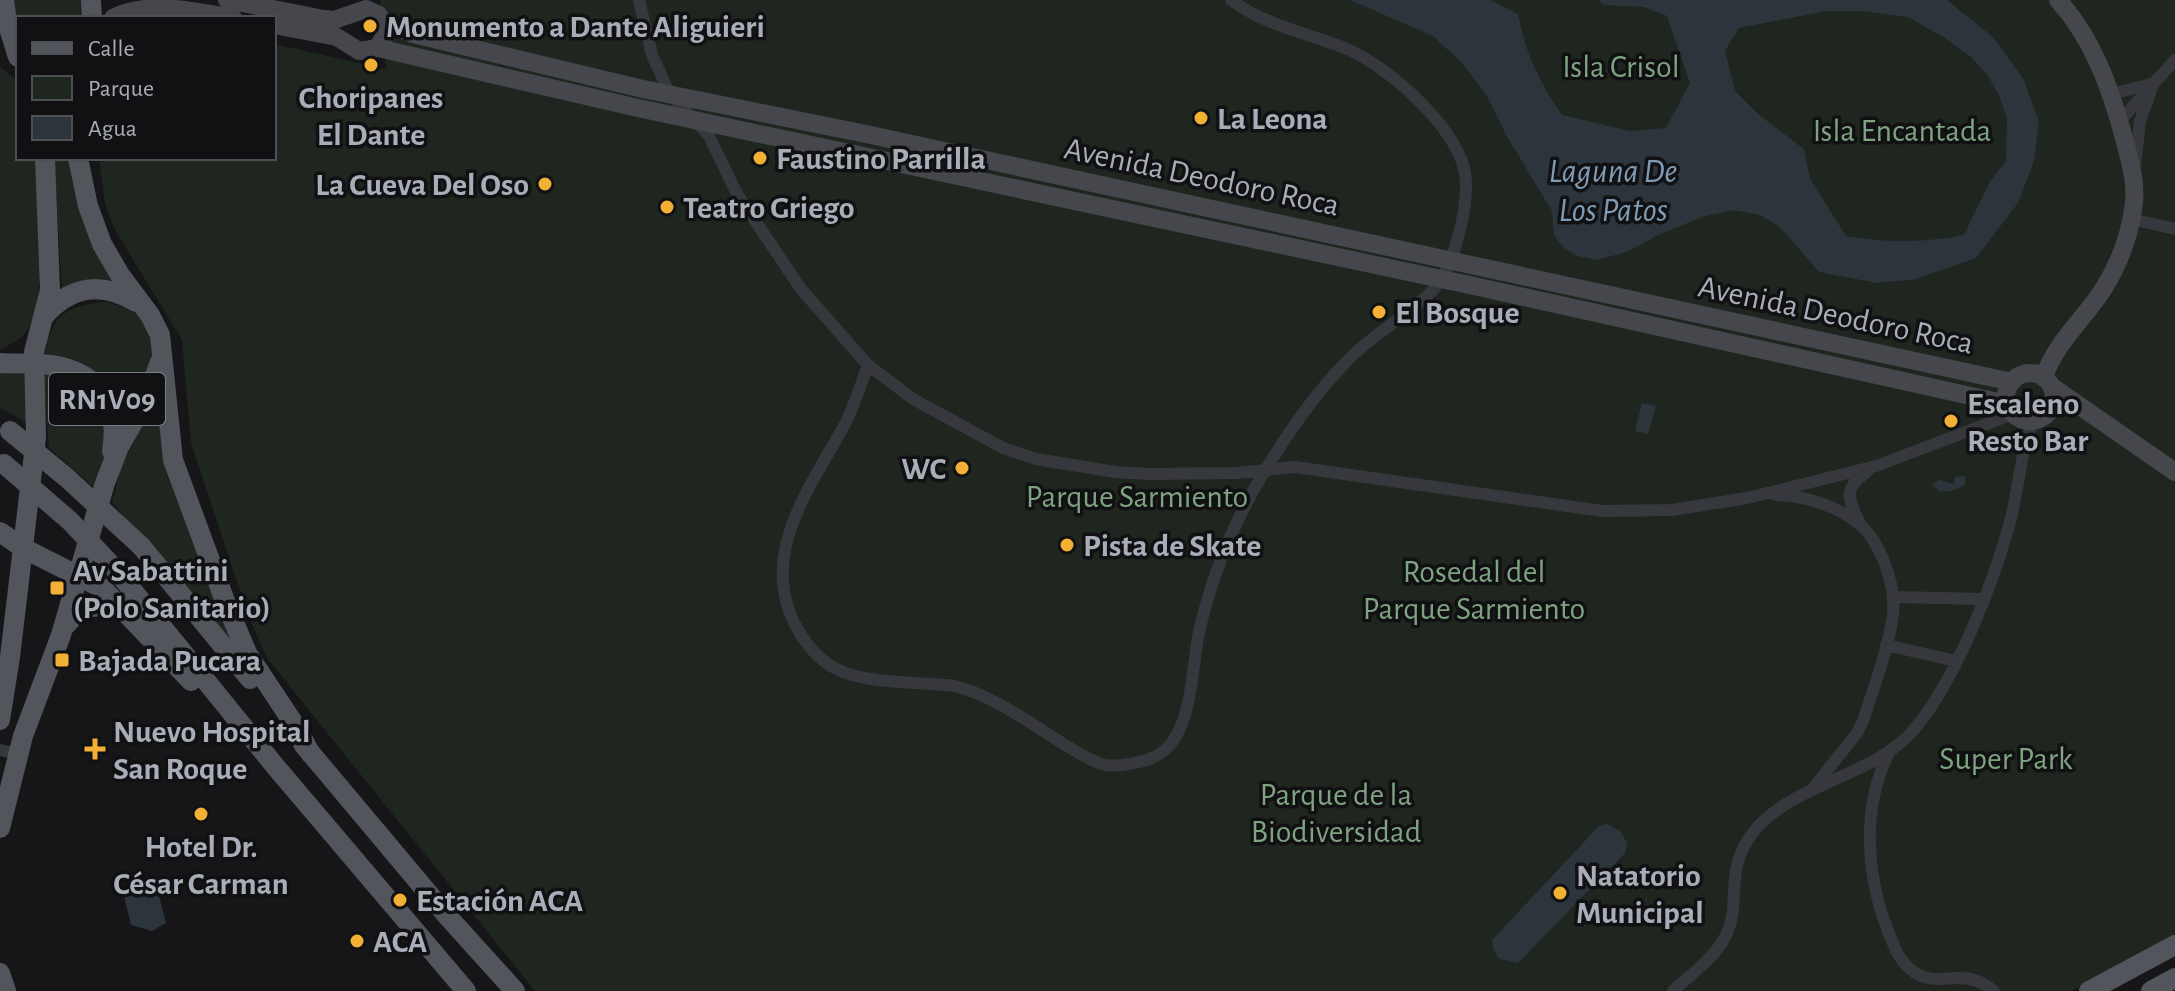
<svg xmlns="http://www.w3.org/2000/svg" width="2175" height="991" font-family="'Alegreya Sans',sans-serif">
  <rect width="100%" height="100%" fill="#161618"/>
  <!-- green -->
  <path fill="#1e261f" d="M14,0H82L83,18H18V27Z
    M380,0H2175V935L2072,991H535L267,658L249,618L191,443L182,340L115,230L105,204L99,158H274V44L386,69Z
    M0,67L18,81V158H35C37,203 49,287 29,327C23,339 11,344 0,350Z
    M54,158H72L120,286L62,291Z
    M107,302C120,306 138,310 147,321C170,347 137,397 124,421C109,373 94,364 45,358C50,315 66,305 107,302Z
    M0,371L27,375L29,424L0,408Z
    M43,371L71,378L95,393C107,432 108,451 98,491L49,448Z
    M161,389L250,670L112,502L121,467Z"/>
  <!-- water -->
  <path fill="#2c353c" fill-rule="evenodd" d="M1350,0H1490L1518,14C1526,55 1539,81 1562,115L1630,131L1666,128L1690,83L1667,16L1644,7L1604,5L1598,0H1947L1993,37L2024,80L2039,122L2034,161L2018,203L1976,258L1916,279L1877,283L1819,272L1780,227L1760,215L1734,210L1705,216L1660,234L1627,252L1597,260L1577,256L1563,247L1554,235L1552,211L1506,135L1486,94L1461,62L1433,36ZM1826,11H1864L1908,17L1943,37L1970,56L1986,73L1998,93L2007,118L2006,161L1989,183L1964,235C1921,243 1890,243 1846,236L1810,179L1804,149L1758,114L1735,91L1725,51L1739,28Z
    M1642,403L1656,406L1648,434L1635,431Z
    M1965,476V485L1952,491H1939L1932,484L1939,480L1954,484L1955,477Z
    M1607,824L1620,831L1627,843L1626,852L1518,963L1499,959L1493,949L1492,940L1599,826Z
    M122,888H157L166,923L152,931L131,925Z"/>
  <g fill="none" stroke-linecap="round" stroke-linejoin="round">
    <!-- minor -->
    <path stroke="#37383d" stroke-width="12" d="M639,0L652,55L670,94L709,136L737,194L801,289L868,365L913,399L1003,448L1036,459L1115,472L1149,474L1237,473L1295,467L1602,511L1672,510L1747,498L1876,466L2013,414
      M2111,94L2151,84
      M2119,122L2175,60
      M2135,165L2140,121L2154,82
      M2131,219L2175,229
      M868,365C861,384 855,404 846,422C810,489 753,559 801,635C813,654 830,669 852,675C885,684 922,682 955,686C994,696 1028,722 1062,743C1075,751 1090,761 1105,765C1119,767 1133,764 1147,760C1158,756 1169,749 1175,738C1193,708 1192,666 1199,632C1212,575 1235,519 1266,469C1289,431 1318,390 1350,358C1374,334 1405,317 1430,293C1454,272 1472,198 1464,168C1451,122 1385,63 1342,47C1303,32 1265,25 1231,0
      M1776,495C1804,496 1835,505 1858,523C1880,540 1896,585 1893,613C1889,649 1874,686 1863,721L1857,733L1814,787
      M1860,524C1849,499 1841,490 1867,472
      M1893,597L1983,599
      M1886,645L1956,661
      M0,750L18,754
      M1890,751C1861,806 1866,874 1888,931C1894,946 1899,962 1914,972C1941,990 1961,964 1994,991
      M1673,991C1689,976 1713,959 1724,939C1744,903 1721,872 1755,830C1791,786 1869,776 1909,735C1954,687 1993,584 2010,522C2019,488 2020,454 2033,421"/>
    <!-- secondary -->
    <path stroke="#45474d" stroke-width="18" d="M227,0L324,19L334,20L366,9L379,15L386,32L378,48L359,51L337,37L274,25
      M113,18C147,0 194,11 233,18
      M383,21L413,34L643,89L866,134L2012,382
      M378,48L638,108L1474,286L2007,404
      M2006 397a24 24 0 1 1 48 0a24 24 0 1 1-48 0Z
      M2044,378C2053,345 2086,317 2104,288C2120,262 2131,231 2134,202C2136,181 2130,161 2125,142C2111,90 2094,40 2058,0
      M2051,386L2175,472"/>
    <!-- primary -->
    <path stroke="#53555c" stroke-width="20" d="M4,0L7,22L18,57
      M91,0L92,18
      M78,158L88,206L102,244L120,275L150,315L160,335L173,460L225,601L247,653L298,730L310,753
      M44,316C71,286 101,281 136,302
      M0,363C17,364 34,363 51,365C99,372 120,405 112,451
      M0,532L23,548L102,588L191,681
      M141,546L250,679
      M116,570L275,766L466,991
      M65,626C82,605 100,602 124,610
      M0,720L10,657L36,437L34,352L50,290L45,158
      M303,744L449,918L515,991
      M0,828L23,736L61,635L105,483L119,447L147,398L160,362
      M0,973L6,991
      M2089,991L2175,945
      M2151,991L2175,978"/>
    <!-- primary-bridge -->
    <path stroke="#53555c" stroke-width="20" d="M10,431L67,478L141,546
      M4,464L70,521L116,570"/>
  </g>
  <!-- markers -->
  <g fill="#f2b134" stroke="#111113" stroke-width="3">
    <circle cx="370" cy="26" r="8"/>
    <circle cx="371" cy="65" r="8"/>
    <circle cx="1201" cy="118" r="8"/>
    <circle cx="760" cy="158" r="8"/>
    <circle cx="545" cy="184" r="8"/>
    <circle cx="667" cy="207" r="8"/>
    <circle cx="1379" cy="312" r="8"/>
    <circle cx="1951" cy="421" r="8"/>
    <circle cx="962" cy="468" r="8"/>
    <circle cx="1067" cy="545" r="8"/>
    <rect x="49" y="580" width="16" height="16" rx="4"/>
    <rect x="54" y="652" width="16" height="16" rx="4"/>
    <path d="M91 737h8v8h8v8h-8v8h-8v-8h-8v-8h8z"/>
    <circle cx="201" cy="814" r="8"/>
    <circle cx="1560" cy="893" r="8"/>
    <circle cx="400" cy="900" r="8"/>
    <circle cx="357" cy="941" r="8"/>
  </g>
  <g text-anchor="middle" stroke-width="7" stroke-linejoin="round" paint-order="stroke">
    <!-- shield labels -->
    <rect fill="#111113" stroke="#7b7e86" stroke-width="2" x="49" y="373" width="116" height="52" rx="6"/>
    <g font-size="30" font-weight="bold" fill="#a8adb8">
      <text x="107" y="409">RN1V09</text>
    </g>
    <!-- poi labels -->
    <g font-size="32" font-weight="bold" fill="#a8adb8" stroke="#111113" text-anchor="start">
      <text x="386" y="37">Monumento a Dante Aliguieri</text>
      <text x="371" y="108" text-anchor="middle">Choripanes<tspan x="371" dy="37">El Dante</tspan></text>
      <text x="1217" y="129">La Leona</text>
      <text x="776" y="169">Faustino Parrilla</text>
      <text x="529" y="195" text-anchor="end">La Cueva Del Oso</text>
      <text x="683" y="218">Teatro Griego</text>
      <text x="1395" y="323">El Bosque</text>
      <text x="1967" y="414">Escaleno<tspan x="1967" dy="37">Resto Bar</tspan></text>
      <text x="946" y="479" text-anchor="end">WC</text>
      <text x="1083" y="556">Pista de Skate</text>
      <text x="73" y="581">Av Sabattini<tspan x="73" dy="37">(Polo Sanitario)</tspan></text>
      <text x="78" y="671">Bajada Pucara</text>
      <text x="113" y="742">Nuevo Hospital<tspan x="113" dy="37">San Roque</tspan></text>
      <text x="201" y="857" text-anchor="middle">Hotel Dr.<tspan x="201" dy="37">César Carman</tspan></text>
      <text x="1576" y="886">Natatorio<tspan x="1576" dy="37">Municipal</tspan></text>
      <text x="416" y="911">Estación ACA</text>
      <text x="373" y="952">ACA</text>
    </g>
    <!-- park labels -->
    <g font-size="32" fill="#7fa381" stroke="#111113">
      <text x="1621" y="77">Isla Crisol</text>
      <text x="1902" y="141">Isla Encantada</text>
      <text x="1137" y="507">Parque Sarmiento</text>
      <text x="1474" y="582">Rosedal del<tspan x="1474" dy="37">Parque Sarmiento</tspan></text>
      <text x="2006" y="769">Super Park</text>
      <text x="1336" y="805">Parque de la<tspan x="1336" dy="37">Biodiversidad</tspan></text>
    </g>
    <!-- street labels -->
    <g font-size="32" fill="#a8adb8" stroke="#111113">
      <text transform="translate(1202 176) rotate(12)" y="11">Avenida Deodoro Roca</text>
      <text transform="translate(1836 314) rotate(12)" y="11">Avenida Deodoro Roca</text>
    </g>
    <!-- water labels -->
    <g font-size="34" font-style="italic" fill="#7f9bb3" stroke="#111113">
      <text x="1613" y="182">Laguna De<tspan x="1613" dy="39">Los Patos</tspan></text>
    </g>
  </g>
  <!-- legend -->
  <rect x="16" y="16" width="260" height="144" fill="#111113" stroke="#4d4f55" stroke-width="2"/>
  <rect x="32" y="42" width="40" height="12" fill="#53555c" stroke="#4d4f55" stroke-width="2"/>
  <text x="88" y="56" font-size="24" fill="#a8adb8">Calle</text>
  <rect x="32" y="76" width="40" height="24" fill="#1e261f" stroke="#4d4f55" stroke-width="2"/>
  <text x="88" y="96" font-size="24" fill="#a8adb8">Parque</text>
  <rect x="32" y="116" width="40" height="24" fill="#2c353c" stroke="#4d4f55" stroke-width="2"/>
  <text x="88" y="136" font-size="24" fill="#a8adb8">Agua</text>
</svg>
